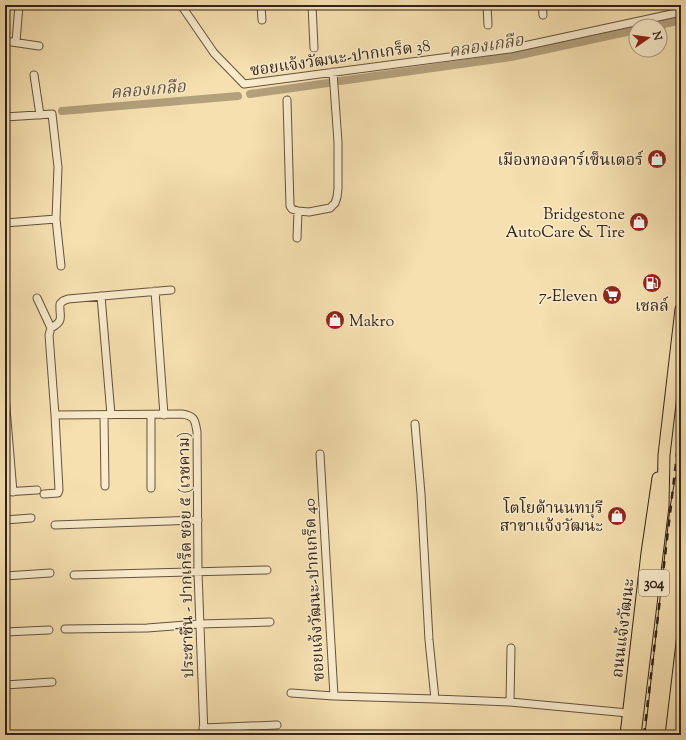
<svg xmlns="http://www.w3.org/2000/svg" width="686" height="740" font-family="'Sorts Mill Goudy','Noto Serif Thai',serif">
  <rect width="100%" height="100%" fill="#f6e0b0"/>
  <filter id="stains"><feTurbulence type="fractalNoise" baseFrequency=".005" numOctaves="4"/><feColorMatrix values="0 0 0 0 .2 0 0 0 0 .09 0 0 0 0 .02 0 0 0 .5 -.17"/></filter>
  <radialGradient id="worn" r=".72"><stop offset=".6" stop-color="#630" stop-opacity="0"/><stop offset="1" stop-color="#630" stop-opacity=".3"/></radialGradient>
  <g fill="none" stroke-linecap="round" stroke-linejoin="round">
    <!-- canal -->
    <path stroke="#b3a07c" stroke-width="8" d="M655,26L681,20
      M340,81L511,57L636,30
      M250,94L328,83
      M62,111L238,96"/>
    <!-- minor casing -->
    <g stroke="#63523e" stroke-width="9">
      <path id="minor" d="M181,5L214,53L244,84L510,49L681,12
        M261,5L262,20
        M312,5L314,48
        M487,5L488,25
        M542,5L543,15
        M5,41L39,46
        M16,42L19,5
        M34,75L40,115
        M287,100L290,206L292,209L298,211L309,212L330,208L335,203L337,197L338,189V142L333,72
        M5,117L52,114L58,167L56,219L61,266
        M5,223L56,219
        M297,238L298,211
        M155,291L164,415
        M101,296L111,415
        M37,298L51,328
        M5,396L13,492
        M55,415L182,414C195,416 195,420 197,432L198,572L204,735
        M104,415L105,486
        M415,424L421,494L429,640L435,699
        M320,454L334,696L435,699L510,702L628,713
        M151,488V415
        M5,492L37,490
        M44,494L58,493L59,490L55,415L49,335L51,328C65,320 59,318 60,304L63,301L68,299L171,290
        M5,520L31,518
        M55,525L198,520
        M74,575L267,570
        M5,576L50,573
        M65,629L147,628L199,624L270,622
        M5,632L49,630
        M5,685L52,682
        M291,693L334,696
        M510,702L511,648
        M203,728L277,725
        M54,735H56"/>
    </g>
    <!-- primary casing -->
    <g stroke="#322318" stroke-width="13">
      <path id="primary" d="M626,735L647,553L658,478
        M635,735L663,506L664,455L681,309
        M651,735L676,508L681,480
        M659,735L681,549"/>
    </g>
    <!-- minor -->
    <use href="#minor" stroke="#f9ebcc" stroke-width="7"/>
    <!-- primary -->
    <use href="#primary" stroke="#f6e0b0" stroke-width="11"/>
    <!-- rail -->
    <path stroke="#322318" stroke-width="2.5" stroke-dasharray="7 7" stroke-linecap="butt" d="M644,735L681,420"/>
  </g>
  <!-- icons -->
  <defs>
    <g id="shop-disc" transform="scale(1)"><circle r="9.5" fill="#8f2418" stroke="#f9ebcc"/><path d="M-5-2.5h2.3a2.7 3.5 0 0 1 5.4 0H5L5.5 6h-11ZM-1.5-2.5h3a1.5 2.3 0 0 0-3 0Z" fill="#fff"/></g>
    <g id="fuel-disc" transform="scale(1)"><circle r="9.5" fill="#8f2418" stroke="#f9ebcc"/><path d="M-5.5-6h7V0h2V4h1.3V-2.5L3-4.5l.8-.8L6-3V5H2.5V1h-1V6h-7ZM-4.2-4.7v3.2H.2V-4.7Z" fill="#fff"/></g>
    <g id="supermarket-disc" transform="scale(1)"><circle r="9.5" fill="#8f2418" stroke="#f9ebcc"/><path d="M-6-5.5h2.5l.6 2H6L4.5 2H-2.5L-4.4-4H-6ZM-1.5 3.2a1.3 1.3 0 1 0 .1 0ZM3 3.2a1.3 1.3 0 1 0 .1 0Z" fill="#fff"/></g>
  </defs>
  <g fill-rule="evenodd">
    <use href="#shop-disc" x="657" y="159"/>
    <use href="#shop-disc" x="639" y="222"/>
    <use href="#fuel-disc" x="652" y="283"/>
    <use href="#supermarket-disc" x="612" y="295"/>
    <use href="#shop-disc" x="335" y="320"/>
    <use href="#shop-disc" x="617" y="516"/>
  </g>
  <g text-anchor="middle" stroke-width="3" stroke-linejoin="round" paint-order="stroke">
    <!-- shield labels -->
    <rect fill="#f9ebcc" stroke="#6e5f4e" stroke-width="1" x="639" y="570" width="30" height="26" rx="3"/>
    <g font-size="15" font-weight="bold" fill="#322318">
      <text x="654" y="588">304</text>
    </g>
    <!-- street labels -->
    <g font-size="16" fill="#322318" stroke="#f9ebcc">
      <text transform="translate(340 57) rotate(-8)" y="6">ซอยแจ้งวัฒนะ-ปากเกร็ด 38</text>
      <text transform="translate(185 555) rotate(-91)" y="6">ประชาชื่น - ปากเกร็ด ซอย ๕ (เวชคาม)</text>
      <text transform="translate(313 590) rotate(-93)" y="6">ซอยแจ้งวัฒนะ-ปากเกร็ด 40</text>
      <text transform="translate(622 628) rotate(-83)" y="6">ถนนแจ้งวัฒนะ</text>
    </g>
    <!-- poi labels -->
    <g font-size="16" fill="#322318" stroke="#f9ebcc" text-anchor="end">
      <text x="643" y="165">เมืองทองคาร์เซ็นเตอร์</text>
      <text x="625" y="219">Bridgestone<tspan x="625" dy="18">AutoCare &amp; Tire</tspan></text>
      <text x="598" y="301">7-Eleven</text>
      <text x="652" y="311" text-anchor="middle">เชลล์</text>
      <text x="349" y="326" text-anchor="start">Makro</text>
      <text x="603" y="513">โตโยต้านนทบุรี<tspan x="603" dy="18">สาขาแจ้งวัฒนะ</tspan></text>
    </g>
    <!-- water labels -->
    <g font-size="17" font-style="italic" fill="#5f4f3b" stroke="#f9ebcc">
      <text transform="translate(486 45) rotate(-9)" y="6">คลองเกลือ</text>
      <text transform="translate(148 89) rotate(-5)" y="6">คลองเกลือ</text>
    </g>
  </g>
  <!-- margin -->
  <rect width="686" height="740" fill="none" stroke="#f6e0b0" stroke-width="20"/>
  <rect x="6" y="6" width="674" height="728" fill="none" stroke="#322318" stroke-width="2"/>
  <rect x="10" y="10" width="666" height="720" fill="none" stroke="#322318"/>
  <!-- north arrow -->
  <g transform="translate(648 38) rotate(77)"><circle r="19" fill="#f9ebcc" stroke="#a99b84"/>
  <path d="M0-3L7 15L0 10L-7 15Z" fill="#8f2418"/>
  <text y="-6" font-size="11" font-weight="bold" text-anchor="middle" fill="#322318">N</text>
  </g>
  <rect width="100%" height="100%" filter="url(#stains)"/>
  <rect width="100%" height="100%" fill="url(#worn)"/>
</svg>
